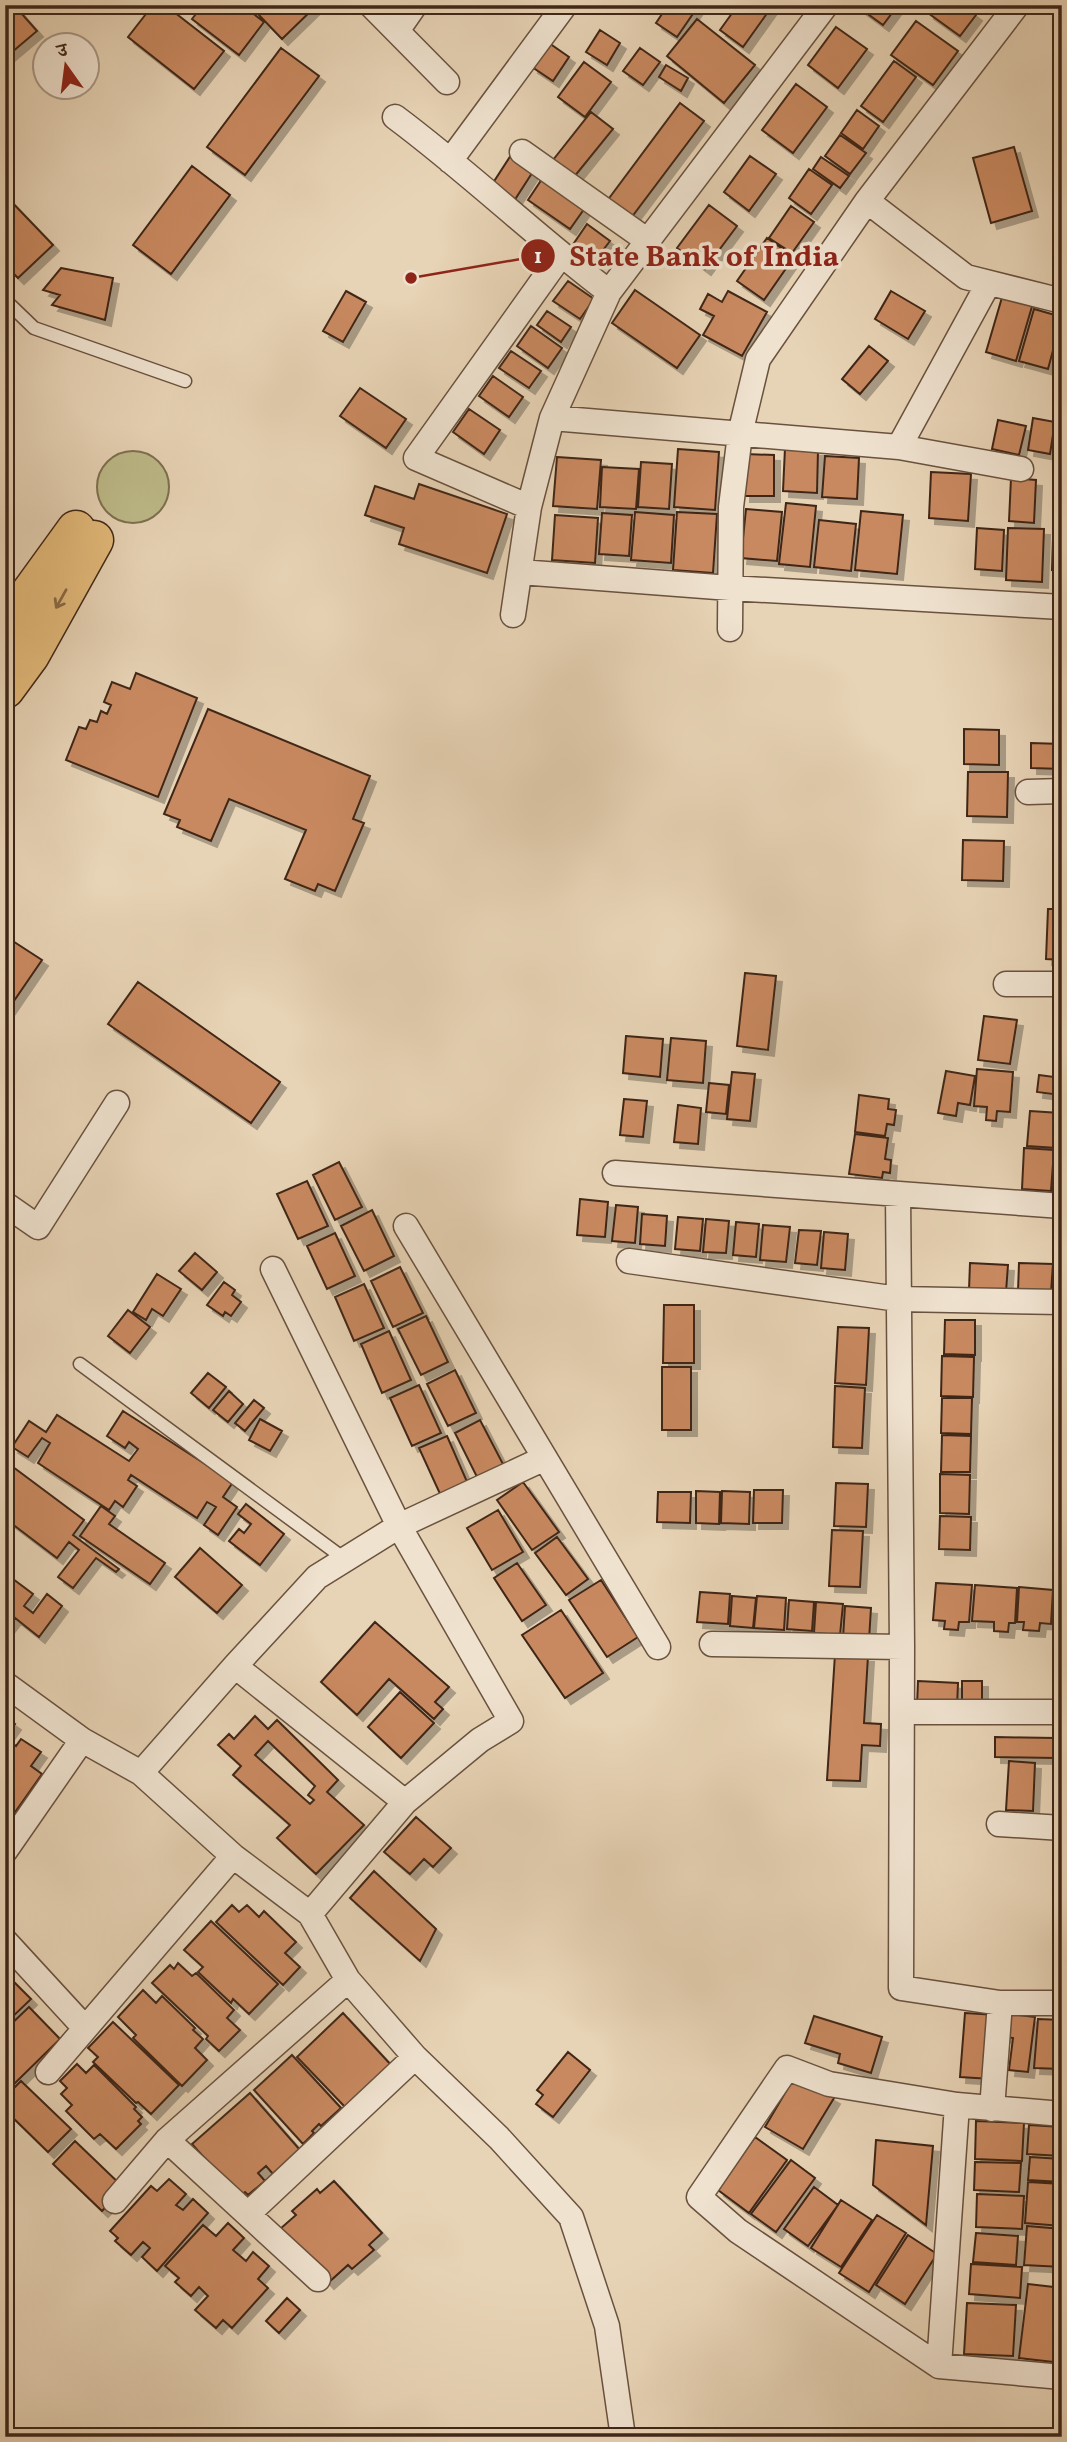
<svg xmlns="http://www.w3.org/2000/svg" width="1067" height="2442" font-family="Vollkorn,'Noto Serif Devanagari',serif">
  <defs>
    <filter id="shadow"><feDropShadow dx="6" dy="6" stdDeviation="0" flood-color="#0004"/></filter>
  </defs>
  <rect width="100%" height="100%" fill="#e7d3b5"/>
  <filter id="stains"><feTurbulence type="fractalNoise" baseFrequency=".00286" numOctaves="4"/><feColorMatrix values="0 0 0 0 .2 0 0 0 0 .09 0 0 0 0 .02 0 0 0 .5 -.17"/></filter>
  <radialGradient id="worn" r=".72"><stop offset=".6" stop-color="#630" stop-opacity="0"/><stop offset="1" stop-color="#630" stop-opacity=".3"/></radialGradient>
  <!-- green -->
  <path fill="#bdba88" stroke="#7e7050" stroke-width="2" d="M97 487a36 36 0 1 1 72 0a36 36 0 1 1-72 0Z"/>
  <!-- building -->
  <path fill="#c98961" stroke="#402718" stroke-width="2" fill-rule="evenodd" filter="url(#shadow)" d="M5,5H14L37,31L5,58Z
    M153,5H165L224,51L194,89L128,37Z
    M203,5H242L264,22L239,55L192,19Z
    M265,5H317L282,39L257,13Z
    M668,5H699L677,37L656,23Z
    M738,5H773L743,47L720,30Z
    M859,5H898L883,25L858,7Z
    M934,5H963L976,15L960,36L928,13Z
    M697,19L755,65L724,103L667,56Z
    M916,21L958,51L933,85L891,55Z
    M836,27L867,49L838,88L808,65Z
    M600,30L620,43L607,65L586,52Z
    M549,43L569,57L553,81L532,67Z
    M281,48L319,76L245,175L207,147Z
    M640,48L660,62L643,85L623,71Z
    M894,61L916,77L883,122L861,106Z
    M584,62L611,82L585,117L558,97Z
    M666,65L688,78L681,91L659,77Z
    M796,84L827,107L793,153L762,130Z
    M680,103L704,121L631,218L607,201Z
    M857,110L879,126L863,149L841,133Z
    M591,112L613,129L574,177L553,160Z
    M840,135L866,153L850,174L825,156Z
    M1014,147L1032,211L991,223L973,158Z
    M511,155L534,170L514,201L491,186Z
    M750,156L776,174L749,211L724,192Z
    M821,157L849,176L840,188L813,169Z
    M192,166L230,195L171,274L133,245Z
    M809,169L832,185L811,214L789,198Z
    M544,176L587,205L570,229L528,200Z
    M5,195L53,245L18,278L5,265Z
    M709,205L737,226L705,269L677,248Z
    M791,206L814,222L792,253L769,238Z
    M587,224L610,241L594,262L572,246Z
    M767,238L794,257L764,300L737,281Z
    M61,268L113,278L105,320L52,305L60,295L43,290Z
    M568,281L594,299L580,319L553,301Z
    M635,290L700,335L677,368L612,323Z
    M346,291L366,302L343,342L323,331Z
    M728,291L767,312L742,356L703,335L714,316L700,309L708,294L722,302Z
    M891,291L925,311L908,339L875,319Z
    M1003,294L1033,303L1016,361L986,352Z
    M1034,309L1062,317L1048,369L1019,361Z
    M547,311L571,327L561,342L537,325Z
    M531,326L562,348L548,368L517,346Z
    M869,346L888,361L860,394L842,379Z
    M511,351L541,371L529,388L499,368Z
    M493,376L523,397L509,417L479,396Z
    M360,388L406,419L386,448L340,416Z
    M469,409L500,430L484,454L453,432Z
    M1033,418L1055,422L1050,454L1028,450Z
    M998,420L1026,426L1019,455L992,449Z
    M1058,432L1062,433V463L1053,462Z
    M785,448L818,450L817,493L783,491Z
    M678,449L719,452L715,510L674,507Z
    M745,454L774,455V496H744Z
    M825,456L859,458L857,499L822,497Z
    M557,457L601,460L597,509L553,506Z
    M641,462L672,464L669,509L638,507Z
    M602,467L639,469L636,509L600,507Z
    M931,472L971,474L968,521L929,518Z
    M1011,478L1036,480L1034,523L1009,521Z
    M419,484L507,514L487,573L399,544L404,528L365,515L375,486L414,499Z
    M1056,495H1062V531L1054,530Z
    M786,503L816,506L810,567L779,564Z
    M746,509L782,512L777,561L741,558Z
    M861,511L903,515L897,574L855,570Z
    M635,512L674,515L671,563L631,560Z
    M677,512L717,514L713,573L673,570Z
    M602,513L632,515L629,556L599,554Z
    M555,515L598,518L595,563L552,560Z
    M819,520L856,524L851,571L814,567Z
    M977,528L1004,530L1002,571L975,569Z
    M1008,528L1044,529L1042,582L1006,580Z
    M1053,539L1062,540V571L1052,570Z
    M136,673L197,698L158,797L66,760L79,727L86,729L90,720L97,722L101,711L107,714L111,705L104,702L112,682L130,689Z
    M208,709L370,776L353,819L364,823L335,891L318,884L315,891L285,879L306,830L229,799L211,841L177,827L180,820L164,814Z
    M964,729L999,730V765L964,764Z
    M1031,743L1062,744V769L1031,768Z
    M968,772H1008L1007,817L967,816Z
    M1054,804H1062V864H1055Z
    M963,840L1004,841L1003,881L962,880Z
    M1048,909H1062V960L1046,959Z
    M5,936L42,960L5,1014Z
    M745,973L776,976L768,1050L737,1046Z
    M138,982L280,1082L251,1123L108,1024Z
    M1054,1009H1062V1053H1053Z
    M984,1016L1017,1020L1010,1064L978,1060Z
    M626,1036L663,1039L660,1077L623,1073Z
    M671,1038L706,1041L703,1083L667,1080Z
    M977,1069L1013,1072L1010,1112L997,1111L996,1121L986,1120L987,1107L974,1106Z
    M946,1071L975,1076L970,1105L958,1103L956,1116L938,1113Z
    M732,1072L755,1074L750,1121L727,1119Z
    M1039,1075L1062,1078L1060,1095L1037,1092Z
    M709,1083L729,1085L726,1114L706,1112Z
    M859,1095L889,1099L888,1109L896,1110L894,1125L887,1124L885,1136L855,1132Z
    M624,1099L647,1101L643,1137L620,1135Z
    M678,1105L701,1108L698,1144L674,1142Z
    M1030,1111L1060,1113L1057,1148L1027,1146Z
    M855,1134L888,1138L885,1159L891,1160L890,1173L883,1172L882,1178L849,1174Z
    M1024,1148L1054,1150L1051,1191L1022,1189Z
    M339,1162L362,1207L335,1220L313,1175Z
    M307,1181L328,1226L298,1239L277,1194Z
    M580,1199L608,1202L605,1237L577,1235Z
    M616,1205L638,1207L635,1243L612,1241Z
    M372,1210L394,1256L364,1271L341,1226Z
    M642,1214L667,1216L665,1246L640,1244Z
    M678,1217L703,1219L700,1251L675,1249Z
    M706,1219L729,1221L726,1253L703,1252Z
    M736,1222L759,1224L756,1257L733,1255Z
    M763,1225L790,1227L786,1262L760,1260Z
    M799,1230L821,1231L817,1265L795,1263Z
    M824,1232L848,1234L845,1270L821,1268Z
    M335,1233L355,1276L327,1289L307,1246Z
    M195,1253L217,1272L202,1290L179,1271Z
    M970,1263L1008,1265L1006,1292L969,1290Z
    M1019,1263L1053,1264L1051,1293L1018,1291Z
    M1054,1265H1062V1293L1053,1292Z
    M400,1267L423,1313L393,1327L371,1281Z
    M157,1274L181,1289L163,1316L152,1309L146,1320L133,1312Z
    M224,1282L235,1290L232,1295L241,1302L231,1316L225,1312L223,1316L207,1305Z
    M364,1284L384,1328L354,1341L335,1297Z
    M664,1305H694V1363H663Z
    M128,1310L150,1327L130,1353L108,1336Z
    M426,1316L448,1362L421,1375L398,1329Z
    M945,1320H975V1355L944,1354Z
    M838,1327L869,1328L866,1385L835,1383Z
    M389,1331L411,1380L382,1393L361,1344Z
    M942,1356L974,1357L973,1397L941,1396Z
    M662,1367H691V1430H662Z
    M455,1370L476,1413L448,1426L427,1384Z
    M208,1373L226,1387L209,1408L191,1393Z
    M419,1385L441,1433L412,1446L390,1398Z
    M835,1386L865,1388L862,1448L833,1447Z
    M229,1391L243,1404L228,1422L213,1410Z
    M942,1398H972L971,1434L941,1433Z
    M254,1400L264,1408L245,1431L235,1423Z
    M123,1411L233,1482L223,1497L237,1507L218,1535L204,1525L216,1507L207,1502L197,1518L131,1475L128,1480L137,1486L123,1507L115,1501L109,1510L38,1463L50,1443L42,1438L28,1457L12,1447L29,1421L46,1432L57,1415L129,1461L138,1449L129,1442L125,1448L107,1436Z
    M260,1419L282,1431L270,1451L249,1440Z
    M480,1420L504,1466L478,1479L455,1433Z
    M942,1435L971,1436L970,1472H941Z
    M447,1436L468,1484L441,1496L419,1448Z
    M5,1461L84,1520L73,1535L119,1569L116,1572L96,1558L73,1588L58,1577L79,1550L69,1542L57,1558L7,1520L5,1522Z
    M940,1474L970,1475L969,1514L940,1513Z
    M523,1482L559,1532L532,1550L497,1500Z
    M836,1483L868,1484L866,1527L834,1526Z
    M754,1490H783L782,1523H753Z
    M696,1491L720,1492L719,1524L696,1523Z
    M722,1491L750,1492L749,1524L721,1523Z
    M658,1492H691L690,1523L657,1522Z
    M246,1504L284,1534L260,1565L229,1541L239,1529L244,1533L251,1524L238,1514Z
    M101,1506L115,1516L109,1524L165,1563L150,1584L80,1536Z
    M498,1510L523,1552L492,1570L467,1528Z
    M940,1516L971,1517L970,1550L939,1549Z
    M832,1530L863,1531L860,1587L829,1586Z
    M557,1537L588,1579L566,1595L535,1553Z
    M200,1548L242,1585L217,1613L175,1577Z
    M517,1563L546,1605L522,1621L494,1578Z
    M5,1573L33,1594L24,1606L33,1613L47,1594L62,1606L39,1637L15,1618L5,1631Z
    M601,1580L638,1637L607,1657L569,1600Z
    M936,1583L972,1585L969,1622H959L958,1630L944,1629L945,1621L933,1620Z
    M975,1585L1017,1588L1015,1623H1009L1008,1632L994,1631V1622L972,1621Z
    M1056,1585H1062V1623L1054,1622Z
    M1019,1587L1053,1590L1051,1624L1040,1623L1039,1631L1023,1630L1024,1622H1017Z
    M700,1592L730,1594L728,1624L697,1622Z
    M732,1596L756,1598L753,1628L730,1626Z
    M757,1596L786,1598L784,1630L754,1628Z
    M789,1600L814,1602L812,1631L787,1629Z
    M816,1602L843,1604L840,1635L814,1633Z
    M845,1606L871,1608L869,1640L843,1638Z
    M561,1610L603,1673L565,1698L522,1635Z
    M375,1622L449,1687L435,1702L443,1709L434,1719L389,1679L357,1715L321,1682Z
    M835,1654L868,1656L864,1723L881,1724L880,1746L862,1745L860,1781L827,1780Z
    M918,1681L958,1683L957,1708L917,1706Z
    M962,1681H982V1708L962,1707Z
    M400,1692L434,1723L401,1758L368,1727Z
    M255,1716L268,1729L277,1720L338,1780L327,1792L364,1825L316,1874L277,1838L290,1825L233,1775L241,1766L218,1745L229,1734L234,1739ZM268,1741L315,1786L308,1795L314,1800L310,1804L255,1755Z
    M5,1717L15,1724L5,1738L16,1746L21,1739L41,1752L31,1766L42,1774L13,1815L5,1809Z
    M995,1737L1055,1738V1758L995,1757Z
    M1009,1761L1035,1763L1033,1811L1006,1810Z
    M416,1817L451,1848L433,1867L424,1859L410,1874L384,1852Z
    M374,1871L436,1929L420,1961L350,1898Z
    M232,1905L239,1912L247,1905L259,1917L264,1911L296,1942L285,1953L300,1967L283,1985L216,1922Z
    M211,1921L278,1984L249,2014L233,1999L231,2003L198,1972L203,1967L184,1950Z
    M178,1963L192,1976L196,1973L234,2010L227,2018L240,2030L219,2051L206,2039L208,2036L152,1983L170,1965L174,1969Z
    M5,1973L31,1999L5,2024Z
    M143,1990L156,2003L162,1996L195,2028L193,2030L203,2039L195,2048L207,2060L182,2086L133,2038L136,2035L118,2017Z
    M29,2007L60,2039L12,2086L7,2080L5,2082V2030Z
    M343,2013L392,2066L346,2108L297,2057Z
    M965,2013L997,2015L991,2079L960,2077Z
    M1004,2013L1035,2017L1028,2072L1009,2070L1013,2038L1001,2036Z
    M814,2016L882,2037L871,2073L838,2063L840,2054L805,2043Z
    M1038,2019L1062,2020L1061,2069L1034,2068Z
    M113,2022L179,2085L151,2114L138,2102L136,2103L93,2062L98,2057L88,2048Z
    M568,2052L590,2070L553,2117L536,2104L543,2095L537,2090Z
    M292,2055L341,2108L321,2126L319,2124L312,2131L314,2133L303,2144L254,2090Z
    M77,2064L86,2073L94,2065L136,2107L134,2109L142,2117L138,2121L141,2124L116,2149L100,2134L94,2139L66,2111L72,2105L61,2094L67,2088L60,2081Z
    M795,2076L834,2098L803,2149L765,2127Z
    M21,2081L71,2129L48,2152L5,2110V2097Z
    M250,2093L300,2150L273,2174L266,2166L258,2173L265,2181L248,2195L245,2192L239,2197L192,2144Z
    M976,2121L1024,2123L1022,2161L975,2159Z
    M1029,2125L1062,2127V2156L1027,2154Z
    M755,2137L787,2160L749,2213L718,2190Z
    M876,2140L933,2146L926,2225L873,2185Z
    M75,2141L124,2188L102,2211L53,2164Z
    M1030,2157L1062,2159V2182L1028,2180Z
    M791,2160L815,2178L776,2232L751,2214Z
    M975,2162L1021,2163L1019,2192L974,2190Z
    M169,2179L186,2194L176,2205L183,2210L193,2199L208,2213L157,2271L142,2257L150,2248L143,2242L131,2255L115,2241L118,2238L110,2231L151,2186L157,2191Z
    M334,2181L382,2233L369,2245L374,2250L352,2269L348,2265L328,2283L280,2229L296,2215L292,2211L317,2189L320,2193Z
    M1028,2182L1062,2184V2226L1025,2223Z
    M814,2187L838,2205L808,2246L784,2229Z
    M977,2194L1024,2196L1022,2229L976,2227Z
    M841,2200L872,2220L841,2267L811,2248Z
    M877,2215L906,2233L869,2292L839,2273Z
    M228,2223L244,2238L233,2250L246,2261L253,2252L269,2266L258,2279L268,2288L232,2328L223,2320L216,2328L195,2310L208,2296L199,2287L191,2296L175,2282L179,2278L165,2266L203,2225L216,2236Z
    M1027,2226L1062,2229V2267L1024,2265Z
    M976,2233L1018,2236L1016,2265L973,2262Z
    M908,2235L937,2254L905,2304L876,2285Z
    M971,2264L1022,2267L1020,2298L969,2294Z
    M1028,2284L1062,2288V2363L1019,2358Z
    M287,2298L300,2310L279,2333L266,2321Z
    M967,2303L1016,2305L1013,2356L964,2354Z"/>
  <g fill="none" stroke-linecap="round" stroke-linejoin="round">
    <!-- lane casing -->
    <g stroke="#6a523f" stroke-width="15">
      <path id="lane" d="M5,300L34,328L185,381
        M80,1364L346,1560"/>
    </g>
    <!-- street casing -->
    <g stroke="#6a523f" stroke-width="27">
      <path id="street" d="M371,5L447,82
        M397,31L415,5
        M395,117C469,172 535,236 609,292
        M522,152L648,241
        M450,161L565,5
        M867,201L966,277L1062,301
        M552,418L899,447L988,284
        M899,447L1021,469
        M529,507L416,458L561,255
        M520,572L730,588L1062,607
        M513,615L529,507L552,418L609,292L826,5
        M730,629L731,507L740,434L758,359L867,201L1017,5
        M1028,792L1062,791
        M1006,984H1062
        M615,1173L1062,1206
        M898,1194L902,1647L901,1988L1000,2003H1062
        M5,1204L38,1227L117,1103
        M406,1226L658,1647
        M629,1261L898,1299L1062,1302
        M273,1269L399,1526L511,1721L480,1740L405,1802L310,1914
        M712,1644L902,1647
        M235,1666L405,1802
        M5,1684L82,1740L141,1773L233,1856L310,1914L348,1980L415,2057L248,2214
        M902,1712H1062
        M141,1773L235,1666L317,1577L399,1526L545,1458
        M999,1824L1062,1828
        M5,1851L82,1740
        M5,1941L85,2028
        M415,2057L499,2138L571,2217L607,2326L623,2437
        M48,2072L233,1856
        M992,2109L1000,2003
        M1062,2114L957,2105L829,2084L787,2068L699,2197L738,2231L939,2366L1062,2377
        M167,2140L318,2279
        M115,2201L167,2140L348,1980
        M939,2366L957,2105"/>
    </g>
    <!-- primary casing -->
    <g stroke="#402718" stroke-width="41">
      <path id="primary" d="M5,628L76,530
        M5,689L30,655L94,540"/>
    </g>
    <!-- lane -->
    <use href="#lane" stroke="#efe2cf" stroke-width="12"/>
    <!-- street -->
    <use href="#street" stroke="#efe2cf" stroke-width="24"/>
    <!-- primary -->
    <use href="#primary" stroke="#e4ba7a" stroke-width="38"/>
  </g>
  <!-- one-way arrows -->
  <defs><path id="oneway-shaft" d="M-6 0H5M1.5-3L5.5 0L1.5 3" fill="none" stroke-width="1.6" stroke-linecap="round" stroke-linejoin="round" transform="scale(1.75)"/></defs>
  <use stroke="#8a6944" href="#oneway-shaft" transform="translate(61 599) rotate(119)"/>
  <!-- callouts -->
  <path fill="none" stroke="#8f2418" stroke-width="2.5" d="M411 278L538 256"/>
  <g fill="#8f2418" stroke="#efe2cf" stroke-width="2.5">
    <circle cx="411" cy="278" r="7"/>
    <circle cx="538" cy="256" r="18"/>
  </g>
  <g font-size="21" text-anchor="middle" font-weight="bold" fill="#fff">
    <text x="538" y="263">1</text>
  </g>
  <g font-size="30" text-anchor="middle" font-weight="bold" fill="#8f2418" stroke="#efe2cf" stroke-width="7" stroke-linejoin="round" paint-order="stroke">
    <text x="704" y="266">State Bank of India</text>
  </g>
  <!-- margin -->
  <rect width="1067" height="2442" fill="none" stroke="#e7d3b5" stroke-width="28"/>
  <rect x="7" y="7" width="1053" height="2428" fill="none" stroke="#402718" stroke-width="3.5"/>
  <rect x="14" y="14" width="1039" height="2414" fill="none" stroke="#402718" stroke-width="2"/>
  <!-- north arrow -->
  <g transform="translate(66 66) rotate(346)"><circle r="33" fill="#efe2cf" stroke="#a99786" stroke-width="2"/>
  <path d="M0-5L12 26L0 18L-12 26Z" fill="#8f2418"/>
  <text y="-10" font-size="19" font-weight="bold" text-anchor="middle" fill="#402718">उ</text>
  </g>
  <rect width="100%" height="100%" filter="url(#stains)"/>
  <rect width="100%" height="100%" fill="url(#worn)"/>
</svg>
